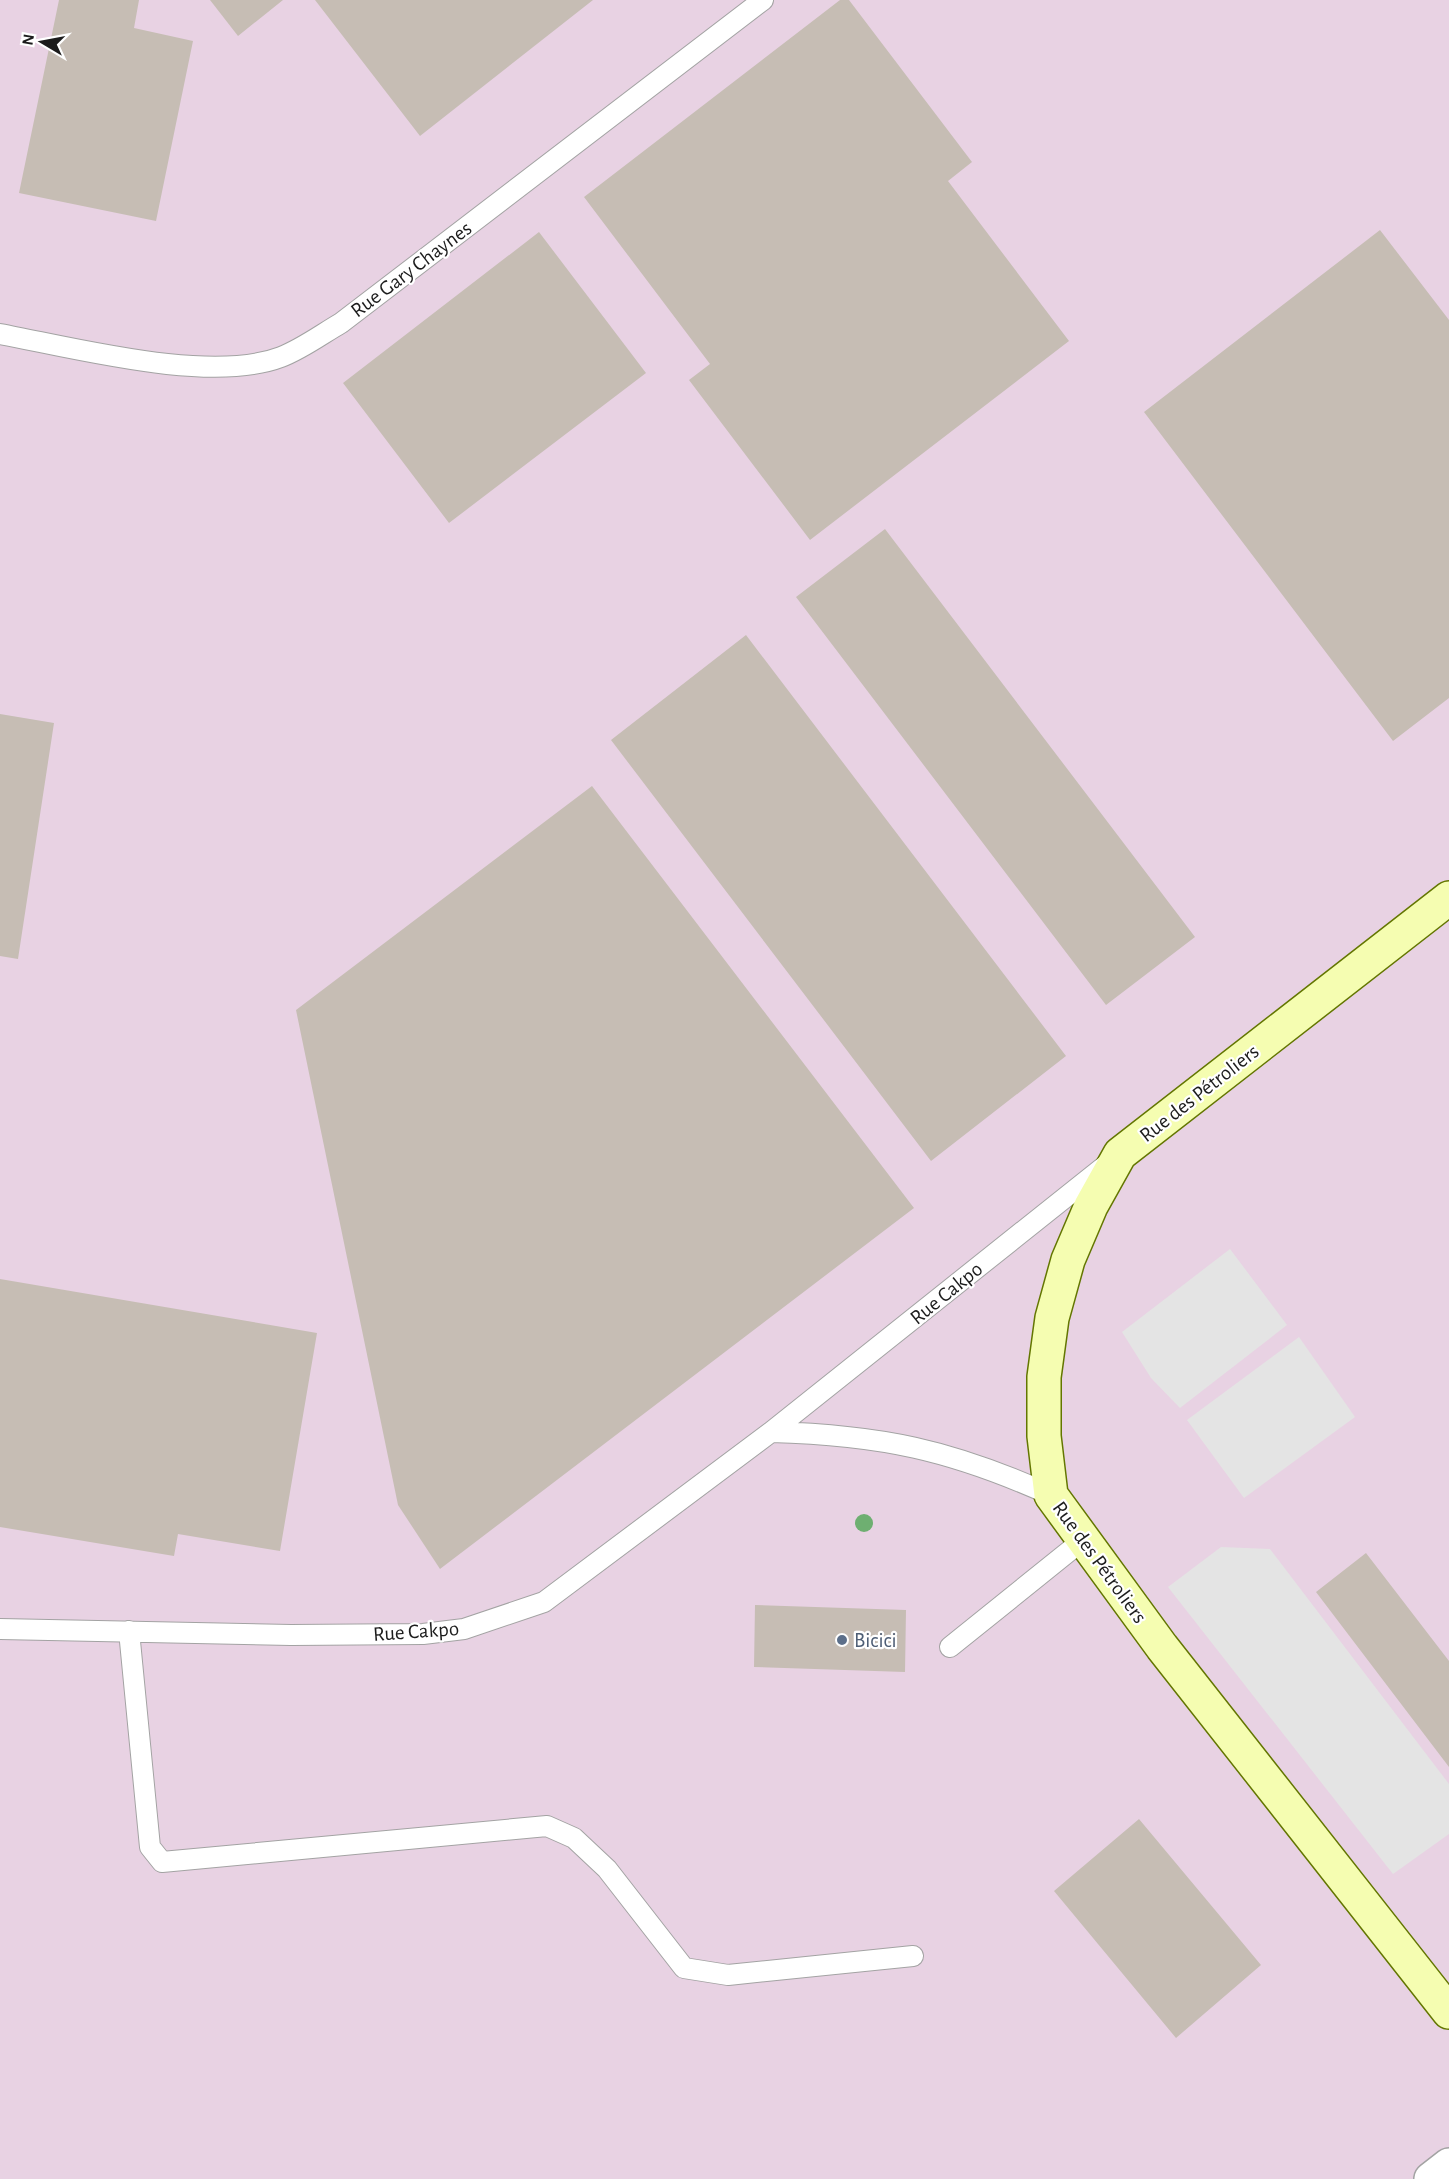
<svg xmlns="http://www.w3.org/2000/svg" width="1449" height="2179" font-family="'Alegreya Sans',sans-serif">
  <rect width="100%" height="100%" fill="#eeeae1"/>
  <!-- industrial -->
  <path fill="#e8d2e3" d="M0,0H1449V2179H0Z"/>
  <!-- parking -->
  <path fill="#e4e4e4" d="M1230,1249L1287,1325L1180,1408L1151,1378L1122,1332Z
    M1299,1337L1355,1417L1244,1498L1187,1420Z
    M1221,1547L1270,1549L1449,1784V1834L1393,1874L1168,1587Z"/>
  <!-- building -->
  <path fill="#c6bdb4" d="M59,0H139L134,28L193,41L156,221L19,193Z
    M210,0H283L238,36Z
    M315,0H593L420,136Z
    M840,0H849L972,162L948,181L1069,341L810,540L689,380L710,364L584,197Z
    M1380,230L1449,320V698L1393,741L1144,412Z
    M539,232L646,373L449,523L343,383Z
    M885,529L1195,937L1106,1005L796,597Z
    M746,635L1066,1056L931,1161L611,740Z
    M0,714L54,723L18,959L0,956Z
    M592,786L914,1208L440,1569L398,1505L296,1010Z
    M0,1279L317,1333L280,1551L178,1534L174,1556L0,1527Z
    M1366,1553L1449,1661V1767L1316,1592Z
    M755,1605L906,1610L905,1672L754,1667Z
    M1139,1819L1261,1965L1176,2038L1054,1891Z"/>
  <g fill="none" stroke-linecap="round" stroke-linejoin="round">
    <!-- lane casing -->
    <g stroke="#a3a3a3" stroke-width="22">
      <path id="lane" d="M0,334C75,348 211,384 281,357C302,349 322,334 341,323L763,0
        M771,1432C881,1435 951,1450 1051,1495
        M0,1629L291,1635L423,1634L464,1629L544,1602L771,1432L1106,1165
        M129,1631L150,1847L162,1862L547,1826L574,1838L607,1869L684,1968L728,1975L913,1956
        M950,1647L1083,1540"/>
    </g>
    <!-- street casing -->
    <g stroke="#a3a3a3" stroke-width="36">
      <path id="street" d="M1431,2179L1449,2165"/>
    </g>
    <!-- secondary casing -->
    <g stroke="#637600" stroke-width="36">
      <path id="secondary" d="M1449,898L1120,1154L1091,1206L1068,1260L1052,1318L1044,1377V1436L1051,1495L1162,1647L1449,2012"/>
    </g>
    <!-- lane -->
    <use href="#lane" stroke="#fff" stroke-width="20"/>
    <!-- street -->
    <use href="#street" stroke="#fff" stroke-width="33"/>
    <!-- secondary -->
    <use href="#secondary" stroke="#f5fdb1" stroke-width="33"/>
  </g>
  <!-- trees -->
  <circle fill="#6eaf71" cx="864" cy="1523" r="9"/>
  <!-- markers -->
  <circle fill="#5c6f8a" stroke="#fff" stroke-width="2" cx="842" cy="1640" r="6"/>
  <g text-anchor="middle" stroke-width="4.5" stroke-linejoin="round" paint-order="stroke">
    <!-- street labels -->
    <g font-size="21" fill="#1c1c1c" stroke="#fff">
      <text transform="translate(411 269) rotate(-37)" y="7">Rue Gary Chaynes</text>
      <text transform="translate(1199 1093) rotate(-38)" y="7">Rue des Pétroliers</text>
      <text transform="translate(946 1293) rotate(-39)" y="7">Rue Cakpo</text>
      <text transform="translate(1100 1562) rotate(54)" y="7">Rue des Pétroliers</text>
      <text transform="translate(416 1631) rotate(-4)" y="7">Rue Cakpo</text>
    </g>
    <!-- service labels -->
    <g font-size="21" fill="#4e5e75" stroke="#fff" text-anchor="start">
      <text x="854" y="1647">Bicici</text>
    </g>
  </g>
  <!-- north arrow -->
  <g transform="translate(42 42) rotate(280)" stroke="#ffffff" stroke-width="4.5" paint-order="stroke">
  <path d="M0-4.5L10 22L0 15L-10 22Z" fill="#1c1c1c"/>
  <text y="-9" font-size="16" font-weight="bold" text-anchor="middle" fill="#1c1c1c">N</text>
  </g>
</svg>
